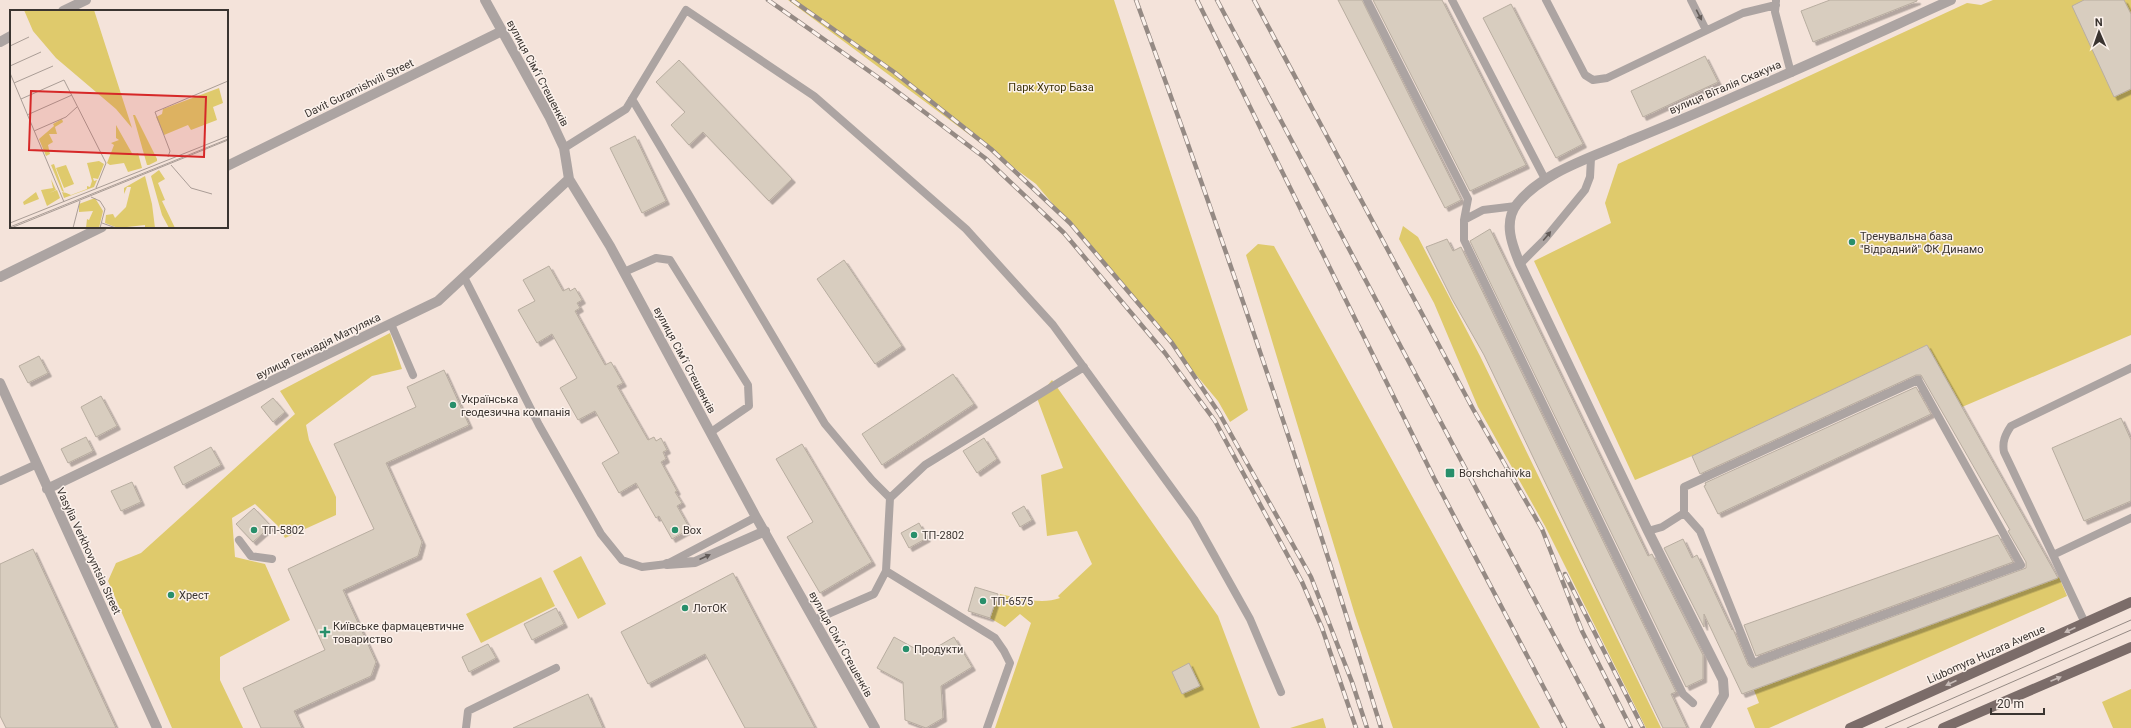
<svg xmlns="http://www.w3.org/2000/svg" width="2131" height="728" font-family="Roboto,sans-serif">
  <defs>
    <filter id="shadow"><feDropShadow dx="3.5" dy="3.5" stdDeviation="0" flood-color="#0004"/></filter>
  </defs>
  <rect width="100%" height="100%" fill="#f4e3da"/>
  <!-- green -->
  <path fill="#dfca6c" d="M788,0H1114L1248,410L1230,422L1218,401L1036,184Z
    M1993,0H2131V335L1962,407L1927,345L1692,456L1635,480L1534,261L1611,223L1605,203L1618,164L1967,3L1981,5Z
    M1403,226L1418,237L1480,356L1661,728H1646L1545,526L1478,407L1434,303L1399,239Z
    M1258,244L1274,246L1540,728H1393L1355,615L1246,255Z
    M390,333L402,369L372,376L306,425L309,440L336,497V515L285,538L278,526L255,504L232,518L235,557L265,564L290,620L220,657V680L243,728H172L108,581L116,563L141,553L295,414L280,391Z
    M1052,380L1218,616L1260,728H995L1031,623L1020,614L1005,627L990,618L995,601L998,602L1000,594C1018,598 1042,605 1060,598L1058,596L1092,564L1077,531L1047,536L1041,475L1063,468L1037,398Z
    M581,556L606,604L578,619L553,571Z
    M541,577L555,606L481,643L466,614Z
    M2059,577L2067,596L1769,728H1755L1747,708L1759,703L1754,690Z
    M2131,689V728H2113L2102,702Z
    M1323,718L1326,728H1290Z"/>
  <!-- building -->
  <path fill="#d8cdbf" stroke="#b8ada0" filter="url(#shadow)" d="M1338,0H1362L1461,200L1445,208Z
    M1373,0H1442L1526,165L1470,191Z
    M1830,0H1917V1L1813,42L1801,11Z
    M2084,0H2124L2131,14V89L2114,97L2072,6Z
    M1511,4L1583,144L1556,158L1483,18Z
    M1705,56L1718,82L1643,117L1631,91Z
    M679,60L792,179L769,201L703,132L689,145L671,125L685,112L656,82Z
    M635,136L666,201L642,213L610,148Z
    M1490,229L1648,556L1652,554L1703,655V679L1686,687L1470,241Z
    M1447,239L1453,251L1461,247L1676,692L1671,694L1687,728H1663L1484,355L1452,299L1426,247Z
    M844,260L902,346L875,364L817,279Z
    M549,266L563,291L569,288L570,291L575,288L582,300L577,303L580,308L575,311L605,365L611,362L623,383L617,386L648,440L654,437L656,441L661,438L667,450L663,452L666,459L661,462L677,491L675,492L682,503L677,506L690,529L672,539L659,516L656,518L636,483L619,493L602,463L619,453L595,411L578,420L560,388L577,378L552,334L537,343L518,310L535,301L523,280Z
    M1927,345L2058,578L1742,694L1704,614V627L1664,548L1683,539L1692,558L1697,555L1732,630L1733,629L1748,665L1752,668L2026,568V562L2008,531L2010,530L1921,375H1916L1700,474L1692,456Z
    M39,356L48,373L28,383L19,366Z
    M444,370L469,425L386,463L422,542L418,556L343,590L376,662L371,676L294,711L302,728H261L243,688L325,650L288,569L374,529L334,444L416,407L407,387Z
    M953,374L974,404L882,465L862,434Z
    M1916,387L1931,414L1718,514L1704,486L1706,485L1705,483Z
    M101,396L117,426L96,437L81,407Z
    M273,398L285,412L273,422L261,407Z
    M2121,418L2131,440V501L2084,521L2052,448Z
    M86,437L93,451L68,463L61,449Z
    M984,438L997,459L977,473L963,451Z
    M802,444L872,562L820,593L787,537L813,522L776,459Z
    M211,447L221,465L183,485L174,467Z
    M132,482L141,502L121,511L111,491Z
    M1024,506L1032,520L1020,527L1012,513Z
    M254,508L271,526L253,542L236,524Z
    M919,523L927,538L909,548L901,533Z
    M1998,535L2013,562L1756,656L1744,625Z
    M33,549L116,728H6L0,716V564Z
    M733,573L765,634L815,728H745L705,654L648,684L621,632Z
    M975,587L998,594L990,618L968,611Z
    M556,608L564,624L532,640L524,624Z
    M894,637L925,654L954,637L972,667L941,686L943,718L926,728L905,720L903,682L877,668Z
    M488,644L496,658L469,672L462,657Z
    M1189,663L1200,686L1182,694L1172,672Z
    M588,694L603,728H513Z"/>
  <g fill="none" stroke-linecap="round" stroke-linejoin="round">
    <!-- lane -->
    <path stroke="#aca4a2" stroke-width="8" d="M1367,0L1468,199L1464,220
      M1452,0L1545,179
      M1546,0L1585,75L1593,80L1607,78L1743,13L1776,5
      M1691,0L1706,30
      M1776,1L1775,12L1791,73
      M632,99L825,424L872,480L890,498
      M564,148L626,109L686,10L814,96L966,229L1053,325L1194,519L1250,619L1281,692
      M1516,206L1483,210L1464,220V240L1683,694L1693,703
      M1520,264L1544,240L1585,190L1590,177L1591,158
      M624,272L656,258L670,260L748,385L749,406L711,432
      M464,277L539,425L601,534L622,560L642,567L667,564L756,517
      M391,324L413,375
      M2131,368L2011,426C2005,435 2002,442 2004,452L2053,555L2131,518
      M0,481L37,464
      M1648,531L1662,527L1684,513L1700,531L1753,663L2021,565L1918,380L1684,487V513
      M239,540L251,556L272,559
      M2053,555L2085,623
      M886,571L995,638L1004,651L1010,663L987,728
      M814,620L874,594L886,571L890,498L925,465L1084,367
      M466,728L468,711L556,668"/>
    <!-- street -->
    <path stroke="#aca4a2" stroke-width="10" d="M485,0L549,116L564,148L569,179L610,246L756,517L875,728
      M63,11L86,0
      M0,42L11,36
      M227,166L502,31
      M0,277L102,227
      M0,383L157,728
      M47,489L438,301L569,179
      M667,564L695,562L765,531
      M1705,728L1724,695L1723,680L1648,531L1520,264C1512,245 1503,222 1517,204C1542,172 1593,157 1629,141C1666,126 1702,111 1738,95C1809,65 1880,32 1951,0"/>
    <!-- primary -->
    <path stroke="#7b6c69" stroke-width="10" d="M1850,728L2131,602
      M1943,728L2131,647"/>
    <!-- tram -->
    <path stroke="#958a84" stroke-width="1" d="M1885,728L2131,620
      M1907,728L2131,630"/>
    <!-- rail casing -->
    <g stroke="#958a84" stroke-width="4.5">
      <path id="rail" d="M768,0L886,83L985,158L1064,233L1165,353L1215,421L1302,582L1322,628L1356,728
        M792,0L894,72L991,149L1070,223L1172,343L1219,413L1311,577L1352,682L1367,728
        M1136,0C1224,241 1307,483 1381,728
        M1197,0L1434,478L1565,728
        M1217,0L1603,728
        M1254,0L1473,409L1542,529L1582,631L1631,728
        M1565,574L1643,728"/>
    </g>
    <!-- rail -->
    <use href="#rail" stroke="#fcf2ec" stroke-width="3" stroke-dasharray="9" stroke-linecap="butt"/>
  </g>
  <!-- one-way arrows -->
  <defs><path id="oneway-solid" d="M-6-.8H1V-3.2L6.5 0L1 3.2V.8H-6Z"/></defs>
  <g fill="#625b58">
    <use href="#oneway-solid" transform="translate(1699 15) rotate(63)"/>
    <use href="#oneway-solid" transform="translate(1547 236) rotate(-50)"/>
    <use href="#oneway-solid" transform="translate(705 557) rotate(-24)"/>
  </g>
  <g fill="#c8bcb8">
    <use href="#oneway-solid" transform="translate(2070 630) rotate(156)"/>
    <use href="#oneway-solid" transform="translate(2056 679) rotate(-23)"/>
    <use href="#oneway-solid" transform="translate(1951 683) rotate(156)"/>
  </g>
  <!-- markers -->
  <g fill="#288f6b" stroke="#fcf2ec" stroke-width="1.5">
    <circle cx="1852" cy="242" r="4"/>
    <circle cx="453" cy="405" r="4"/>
    <rect x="1445" y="468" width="10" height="10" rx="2"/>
    <circle cx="254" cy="530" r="4"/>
    <circle cx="675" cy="530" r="4"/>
    <circle cx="914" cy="535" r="4"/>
    <circle cx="171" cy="595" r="4"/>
    <circle cx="983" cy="601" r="4"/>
    <circle cx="685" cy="608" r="4"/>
    <path d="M323 626h4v4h4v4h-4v4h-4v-4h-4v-4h4z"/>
    <circle cx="906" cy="649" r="4"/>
  </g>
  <g text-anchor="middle" stroke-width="3" stroke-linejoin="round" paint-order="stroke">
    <!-- street labels -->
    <g font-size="11" fill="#3a3430" stroke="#fcf2ec">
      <text transform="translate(538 73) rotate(62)" y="4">вулиця Сімʼї Стешенків</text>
      <text transform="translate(1725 87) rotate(-23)" y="4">вулиця Віталія Скакуна</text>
      <text transform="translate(359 88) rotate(-26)" y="4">Davit Guramishvili Street</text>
      <text transform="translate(318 346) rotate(-26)" y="4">вулиця Геннадія Матуляка</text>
      <text transform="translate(685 360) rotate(62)" y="4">вулиця Сімʼї Стешенків</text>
      <text transform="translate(89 551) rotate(65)" y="4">Vasylia Verkhovyntsia Street</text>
      <text transform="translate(841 644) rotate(61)" y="4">вулиця Сімʼї Стешенків</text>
      <text transform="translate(1986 654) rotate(-24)" y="4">Liubomyra Huzara Avenue</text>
    </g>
    <!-- park labels -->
    <g font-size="11" fill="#3c3309" stroke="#fcf2ec">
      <text x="1051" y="91">Парк Хутор База</text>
    </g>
    <!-- poi labels -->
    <g font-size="11" fill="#3a3430" stroke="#fcf2ec" text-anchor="start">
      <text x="1860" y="240">Тренувальна база<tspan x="1860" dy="13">"Відрадний" ФК Динамо</tspan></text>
      <text x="461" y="403">Українська<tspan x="461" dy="13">геодезична компанія</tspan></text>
      <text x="1459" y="477">Borshchahivka</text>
      <text x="262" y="534">ТП-5802</text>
      <text x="683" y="534">Box</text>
      <text x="922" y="539">ТП-2802</text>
      <text x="179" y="599">Хрест</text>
      <text x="991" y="605">ТП-6575</text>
      <text x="693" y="612">ЛотОК</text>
      <text x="333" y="630">Київське фармацевтичне<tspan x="333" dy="13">товариство</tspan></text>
      <text x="914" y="653">Продукти</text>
    </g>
  </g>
  <!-- overview -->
  <g transform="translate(10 10)">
    <rect width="218" height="218" fill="#f4e3da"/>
    <path d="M14,0H84L122,118L106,99L46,48L23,21ZM209,78L213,93L203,97L207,110L181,120L178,115L154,125L146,107L152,104L153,99ZM123,105H125L147,149V151L139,155H137ZM52,109L53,112L45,117L47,124H39L43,132L38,135L40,144L36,146L29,129L44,116L43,114ZM106,115L123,145L128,143L132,158L118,162L114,153L100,155L97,153L104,135L101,133L109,130L106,128ZM89,151L94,154L88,169L83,168L84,171L87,170L84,177L54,188L52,182L56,183L52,181L41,155L44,154L54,182L61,185L77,179V176L80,177L82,171L77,153ZM56,155L64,174L54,178L46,158ZM149,160L155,169L148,173L155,190L152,191L165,218H159L152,205L141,166ZM135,166L142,194L145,218H135V215L108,218L95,213L96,205L103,204L105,208L116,197L121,177H117L114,184V178ZM41,169L46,180L39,183L47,180L50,188L37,196L31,180L43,178ZM26,182L29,189L14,195L13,192ZM85,188L93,201L89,218H76L77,209L79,210L83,201L69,202V194Z" fill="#dfca6c"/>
    <path fill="none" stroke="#aa9d96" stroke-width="1" d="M0,36L19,27M0,56L31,42M0,63L54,192M4,73L43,56M11,89L54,70L96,153L86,178M17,105L62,85M24,121L56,107L67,97M158,147L160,141L145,102L218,71M161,155L181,178L202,184M81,187L90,191L95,199L90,218M0,213L218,126M92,213L106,218M0,217L218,129M1,218L218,130M63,218L70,191"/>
    <path fill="#d62828" fill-opacity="0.15" stroke="#d62828" stroke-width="2" d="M21,81L196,87L194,147L19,140Z"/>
    <rect width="218" height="218" fill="none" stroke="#3a3430" stroke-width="2"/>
  </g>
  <!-- north arrow -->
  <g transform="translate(2099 32) rotate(358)" stroke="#fcf2ec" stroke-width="3" paint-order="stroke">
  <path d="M0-3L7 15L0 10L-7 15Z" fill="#3a3430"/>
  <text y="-6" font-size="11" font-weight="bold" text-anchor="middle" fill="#3a3430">N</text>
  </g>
  <!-- scale -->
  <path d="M1991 708v6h53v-6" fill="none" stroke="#3a3430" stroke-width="2"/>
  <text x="1997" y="708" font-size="12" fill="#3a3430" stroke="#fcf2ec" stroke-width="3" paint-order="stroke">20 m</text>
</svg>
